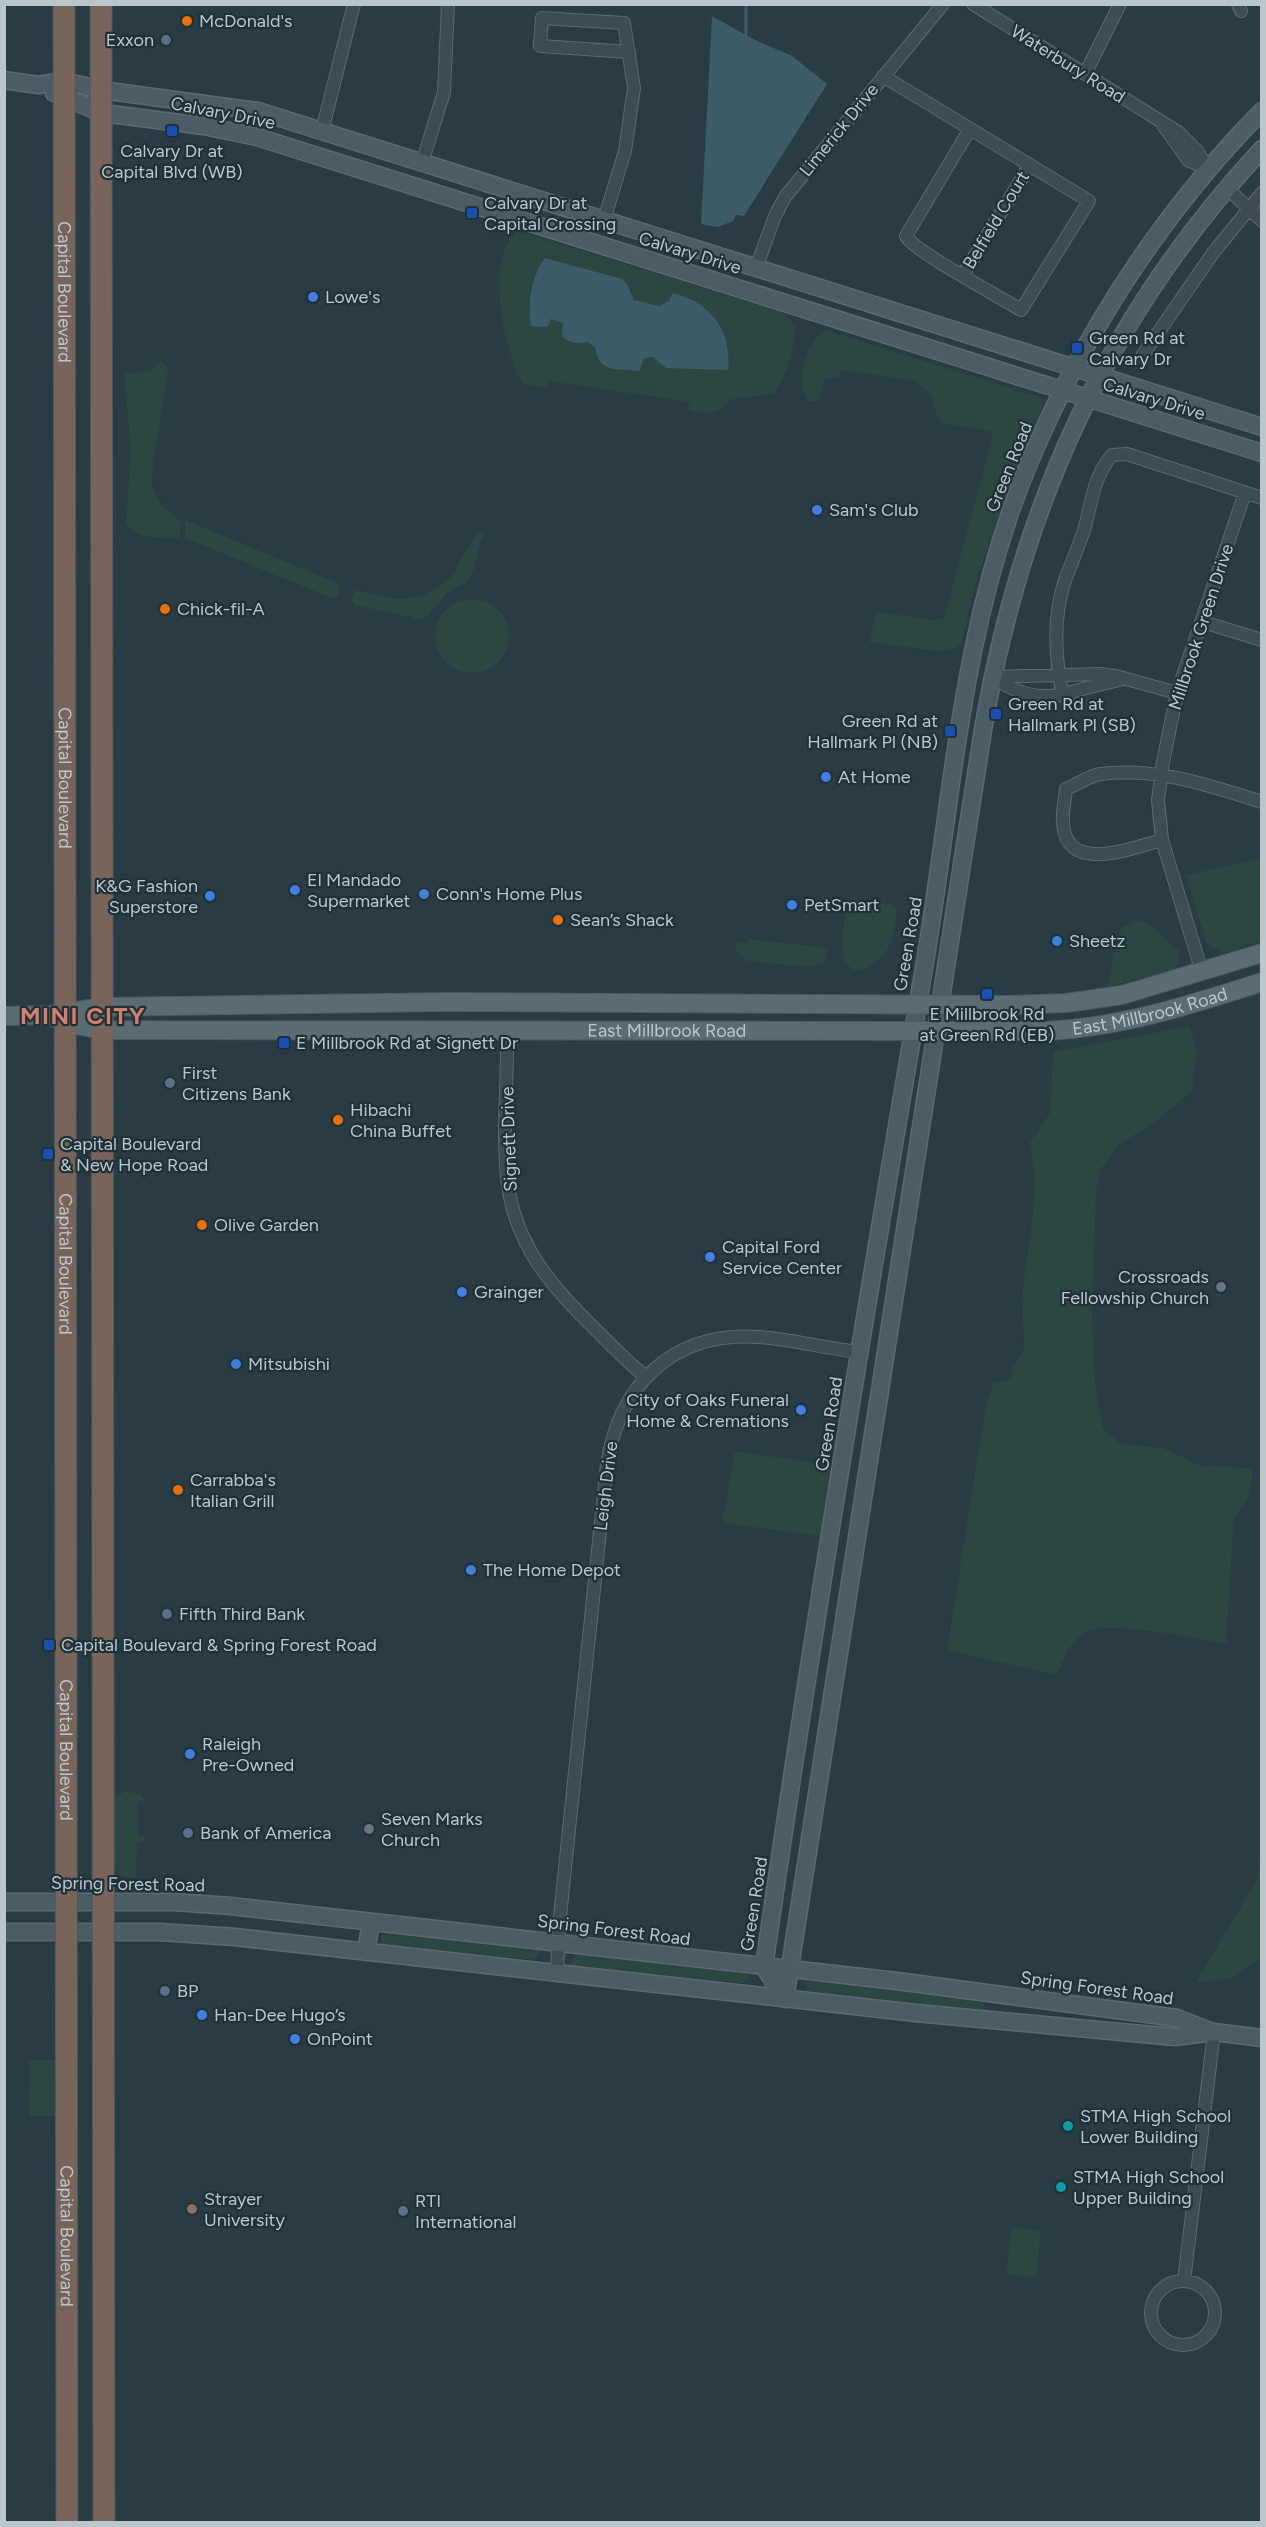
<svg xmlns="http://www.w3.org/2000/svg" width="1266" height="2527" font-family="Figtree,sans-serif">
  <rect width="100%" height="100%" fill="#293b43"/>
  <!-- green -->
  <path fill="#2c4641" d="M517,231L782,312L796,327C794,351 787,374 774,394L732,399C719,413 707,416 689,410V402L670,399L548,381L545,388L526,385C518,381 516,369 513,361C501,327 487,258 517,231Z
    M826,330L1026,393L1039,397L1043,405L993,529L973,593L963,638L956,649L936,651L869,642L877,612L935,620L944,618L993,435L990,431L941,423L933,406L932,396L916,381L841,370L840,377L824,380L819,401H808C795,380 804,342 826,330Z
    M161,360L168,368L151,480C155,499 165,511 181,521L180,538C159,537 140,541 126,524L131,450L124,374L151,371Z
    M185,520L340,584L339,594L334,599L185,538Z
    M477,532L484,535L478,550L473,573L466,583L447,593L427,617L414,620L410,617L354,605L352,599L355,590L398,599L423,596L449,580Z
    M435 636a37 37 0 1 1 74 0a37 37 0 1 1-74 0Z
    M1261,858V941L1224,953L1207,944L1186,875Z
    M855,900L891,904L897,908C895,937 889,965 856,971L844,963L842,942L845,911H854Z
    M1138,920L1149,924L1179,951L1180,961L1171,971L1107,987L1116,941L1122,927Z
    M749,939L828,948L825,962L809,967L747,961C739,956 735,951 736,942L748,943Z
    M1190,1026L1197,1051L1192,1091L1159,1119L1117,1146L1101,1169L1096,1192L1092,1312L1095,1385L1103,1429L1121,1444L1163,1448L1201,1466L1253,1468L1250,1494L1234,1518L1226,1644C1198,1639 1106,1619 1085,1633C1069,1643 1064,1658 1057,1675L947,1650L986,1404L994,1383L1010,1380L1013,1364L1024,1351L1022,1295L1033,1216L1035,1174L1029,1144L1050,1113L1053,1052Z
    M735,1451L831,1465L820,1536L722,1523Z
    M125,1791L142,1795L144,1801L138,1802V1835L144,1836L146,1840L137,1844L136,1876L132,1878L114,1875L113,1805L116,1797Z
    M1261,1854V1957L1233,1978L1195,1983L1255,1883Z
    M385,1932L538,1949L539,1954L534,1959H523L382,1946L380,1936Z
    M579,1954L748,1973L750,1978L744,1983L575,1969L571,1966L574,1955Z
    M807,1981L965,1997L983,2002L985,2009L980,2013L804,1994Z
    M30,2060H56V2116H29Z
    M1012,2227L1041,2231L1036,2278L1006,2274Z"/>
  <!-- water -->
  <path fill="#3d5b69" d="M712,16L753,39L792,56L827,84L744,216L736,215L733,221L718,227L701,224Z
    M545,258L622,279L627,284L634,300L659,306L669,301L673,293C712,303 732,331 728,370L666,368L653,357L644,358L639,371C617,368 599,374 595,347L587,342C579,344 567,343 562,336L563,323L551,319L547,327L531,326C527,303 531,277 545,258Z"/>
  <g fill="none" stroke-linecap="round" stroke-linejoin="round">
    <!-- stream -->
    <path stroke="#3d5b69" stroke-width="3" d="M746,35V4"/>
    <!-- street casing -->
    <g stroke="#5b6970" stroke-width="14">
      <path id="street" d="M973,4L1178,132L1197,151L1208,169
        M1238,4L1241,11
        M1085,74L1120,4
        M883,76C952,118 1021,159 1089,201L1021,310C1002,298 912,250 906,236L970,129
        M1163,125L1188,160L1208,169
        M322,131L354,4
        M422,163L444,92L448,4
        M1227,188L1262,221
        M604,220L625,151L634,88L624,23L542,18L540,46L629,52
        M756,268L775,216L785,197L943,4
        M963,275L1030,165
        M1142,356L1213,253L1262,193
        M1203,622L1262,640
        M992,677L1099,674L1116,676L1177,693
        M992,677C1044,712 1066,690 1119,680
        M1063,696C1055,659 1053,619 1064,583C1071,564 1079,546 1085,527C1092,500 1094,476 1112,455L1127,454L1262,498
        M1162,840C1132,848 1066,875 1063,823C1062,812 1065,800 1066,789C1076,785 1089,776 1100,774C1157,767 1208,785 1262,802
        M1202,972L1162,840L1158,800L1163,762L1177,693L1245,493
        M510,1031L507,1047C507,1092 502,1140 508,1185C516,1245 551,1286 593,1327C610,1344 627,1362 646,1377
        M557,1973L559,1926L607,1464C620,1383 674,1331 759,1337C793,1339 826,1349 860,1352
        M1184,2281L1214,2032
        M1151 2313a32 32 0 1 1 64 0a32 32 0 1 1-64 0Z"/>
    </g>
    <!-- secondary casing -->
    <g stroke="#5b6970" stroke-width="19">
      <path id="secondary" d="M4,80L38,85L65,81L101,90L258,111L1262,427
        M54,93L102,113L204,126L257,137L1262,453
        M4,1902H174L231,1906L897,1981L1177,2018L1210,2031
        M4,1932H160L235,1937L916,2013L1175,2037L1214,2032L1262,2038
        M366,1952L371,1922
        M785,1999L764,1967C812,1633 867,1300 924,968C953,797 961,623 1030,461C1084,332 1164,210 1262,111
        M785,1999L983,730C1021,506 1107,316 1262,149"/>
    </g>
    <!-- primary casing -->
    <g stroke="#49585f" stroke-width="20">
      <g id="primary">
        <path d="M4,1016L51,1015L103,1007L444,1002L1011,1005L1066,1003L1122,995L1262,953"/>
        <path id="s1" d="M54,1017L65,1023L103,1030L1046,1031C1122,1027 1190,1005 1262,982"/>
      </g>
    </g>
    <!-- highway casing -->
    <g stroke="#4a5960" stroke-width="23">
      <g id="highway">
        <path id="s2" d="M64,4L67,2522"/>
        <path d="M101,4L104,2522"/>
      </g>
    </g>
    <!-- street -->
    <use href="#street" stroke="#3d4c53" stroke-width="12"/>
    <!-- secondary -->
    <use href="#secondary" stroke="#4b5c65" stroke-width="16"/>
    <!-- primary -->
    <use href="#primary" stroke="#5b6b72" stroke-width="18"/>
    <!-- highway -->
    <use href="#highway" stroke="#78645a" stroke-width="21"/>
  </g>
  <!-- markers -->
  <g fill="#e8710a" stroke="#213138" stroke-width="2">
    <circle cx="187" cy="21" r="6"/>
    <circle cx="165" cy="609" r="6"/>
    <circle cx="558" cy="920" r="6"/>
    <circle cx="338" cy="1120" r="6"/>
    <circle cx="202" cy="1225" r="6"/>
    <circle cx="178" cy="1490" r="6"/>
  </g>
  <g fill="#5c6f8a" stroke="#213138" stroke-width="2">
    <circle cx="166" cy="40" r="6"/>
    <circle cx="170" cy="1083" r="6"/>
    <circle cx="167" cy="1614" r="6"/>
    <circle cx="188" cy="1833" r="6"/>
    <circle cx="165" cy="1991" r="6"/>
    <circle cx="403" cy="2211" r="6"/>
  </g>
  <g fill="#1a4fb4" stroke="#213138" stroke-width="2">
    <rect x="166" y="125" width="12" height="12" rx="3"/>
    <rect x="466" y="207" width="12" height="12" rx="3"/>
    <rect x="1071" y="342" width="12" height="12" rx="3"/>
    <rect x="990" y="708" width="12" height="12" rx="3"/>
    <rect x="944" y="725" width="12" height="12" rx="3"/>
    <rect x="981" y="988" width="12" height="12" rx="3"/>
    <rect x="278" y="1037" width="12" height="12" rx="3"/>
    <rect x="42" y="1148" width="12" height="12" rx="3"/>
    <rect x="43" y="1639" width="12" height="12" rx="3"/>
  </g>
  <g fill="#3f7fe0" stroke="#213138" stroke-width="2">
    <circle cx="313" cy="297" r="6"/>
    <circle cx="817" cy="510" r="6"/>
    <circle cx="826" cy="777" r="6"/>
    <circle cx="295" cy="890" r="6"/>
    <circle cx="424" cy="894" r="6"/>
    <circle cx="210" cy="896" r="6"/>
    <circle cx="792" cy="905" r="6"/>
    <circle cx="1057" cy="941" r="6"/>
    <circle cx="710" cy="1257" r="6"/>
    <circle cx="462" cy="1292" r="6"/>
    <circle cx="236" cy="1364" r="6"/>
    <circle cx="801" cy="1410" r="6"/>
    <circle cx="471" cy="1570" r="6"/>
    <circle cx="190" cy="1754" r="6"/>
    <circle cx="202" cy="2015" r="6"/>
    <circle cx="295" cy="2039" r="6"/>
  </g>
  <g fill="#6b7280" stroke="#213138" stroke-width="2">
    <circle cx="1221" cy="1287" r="6"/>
    <circle cx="369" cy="1829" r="6"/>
  </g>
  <g fill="#0f9aa8" stroke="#213138" stroke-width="2">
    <circle cx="1068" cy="2126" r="6"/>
    <circle cx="1061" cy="2187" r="6"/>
  </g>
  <circle fill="#8d6e63" stroke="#213138" stroke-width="2" cx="192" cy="2209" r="6"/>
  <g text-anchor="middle" stroke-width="4.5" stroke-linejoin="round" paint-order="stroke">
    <!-- poi labels -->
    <g font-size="18" fill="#bac6cc" stroke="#213138" text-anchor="start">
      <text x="199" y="27">McDonald's</text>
      <text x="154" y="46" text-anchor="end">Exxon</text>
      <text x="172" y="157" text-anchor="middle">Calvary Dr at<tspan x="172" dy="21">Capital Blvd (WB)</tspan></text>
      <text x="484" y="209">Calvary Dr at<tspan x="484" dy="21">Capital Crossing</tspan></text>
      <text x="325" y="303">Lowe's</text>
      <text x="1089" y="344">Green Rd at<tspan x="1089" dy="21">Calvary Dr</tspan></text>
      <text x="829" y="516">Sam's Club</text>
      <text x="177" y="615">Chick-fil-A</text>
      <text x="1008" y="710">Green Rd at<tspan x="1008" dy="21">Hallmark Pl (SB)</tspan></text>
      <text x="938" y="727" text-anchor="end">Green Rd at<tspan x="938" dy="21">Hallmark Pl (NB)</tspan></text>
      <text x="838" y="783">At Home</text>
      <text x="307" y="886">El Mandado<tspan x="307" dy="21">Supermarket</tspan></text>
      <text x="198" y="892" text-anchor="end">K&amp;G Fashion<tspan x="198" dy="21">Superstore</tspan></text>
      <text x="436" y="900">Conn's Home Plus</text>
      <text x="804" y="911">PetSmart</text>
      <text x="570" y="926">Sean’s Shack</text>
      <text x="1069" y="947">Sheetz</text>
      <text x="987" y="1020" text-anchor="middle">E Millbrook Rd<tspan x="987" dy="21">at Green Rd (EB)</tspan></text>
      <text x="296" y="1049">E Millbrook Rd at Signett Dr</text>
      <text x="182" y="1079">First<tspan x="182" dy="21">Citizens Bank</tspan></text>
      <text x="350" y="1116">Hibachi<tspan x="350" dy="21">China Buffet</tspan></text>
      <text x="60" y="1150">Capital Boulevard<tspan x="60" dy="21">&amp; New Hope Road</tspan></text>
      <text x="214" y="1231">Olive Garden</text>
      <text x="722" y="1253">Capital Ford<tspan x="722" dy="21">Service Center</tspan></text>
      <text x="1209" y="1283" text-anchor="end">Crossroads<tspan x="1209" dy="21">Fellowship Church</tspan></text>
      <text x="474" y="1298">Grainger</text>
      <text x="248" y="1370">Mitsubishi</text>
      <text x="789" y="1406" text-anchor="end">City of Oaks Funeral<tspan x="789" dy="21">Home &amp; Cremations</tspan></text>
      <text x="190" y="1486">Carrabba's<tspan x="190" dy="21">Italian Grill</tspan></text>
      <text x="483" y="1576">The Home Depot</text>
      <text x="179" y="1620">Fifth Third Bank</text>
      <text x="61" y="1651">Capital Boulevard &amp; Spring Forest Road</text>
      <text x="202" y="1750">Raleigh<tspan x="202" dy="21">Pre-Owned</tspan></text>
      <text x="381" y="1825">Seven Marks<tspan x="381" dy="21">Church</tspan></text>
      <text x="200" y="1839">Bank of America</text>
      <text x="177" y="1997">BP</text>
      <text x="214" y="2021">Han-Dee Hugo’s</text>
      <text x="307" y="2045">OnPoint</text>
      <text x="1080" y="2122">STMA High School<tspan x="1080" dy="21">Lower Building</tspan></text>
      <text x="1073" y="2183">STMA High School<tspan x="1073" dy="21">Upper Building</tspan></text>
      <text x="204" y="2205">Strayer<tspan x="204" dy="21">University</tspan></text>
      <text x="415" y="2207">RTI<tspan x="415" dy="21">International</tspan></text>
    </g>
    <!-- street labels -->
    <g font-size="18" fill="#bac6cc" stroke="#213138">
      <text transform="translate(1068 64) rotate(32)" y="6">Waterbury Road</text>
      <text transform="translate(223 113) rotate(11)" y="6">Calvary Drive</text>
      <text transform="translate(839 130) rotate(-51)" y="6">Limerick Drive</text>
      <text transform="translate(996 220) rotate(-59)" y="6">Belfield Court</text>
      <text transform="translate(690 253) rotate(17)" y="6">Calvary Drive</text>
      <text dy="6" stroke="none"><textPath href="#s2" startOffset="288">Capital Boulevard</textPath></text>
      <text transform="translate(1154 399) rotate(17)" y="6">Calvary Drive</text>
      <text transform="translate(1009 467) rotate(-68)" y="6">Green Road</text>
      <text transform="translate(1201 627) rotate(-72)" y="6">Millbrook Green Drive</text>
      <text dy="6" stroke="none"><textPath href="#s2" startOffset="774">Capital Boulevard</textPath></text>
      <text transform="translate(908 944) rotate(-80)" y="6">Green Road</text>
      <text dy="6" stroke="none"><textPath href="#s1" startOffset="1100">East Millbrook Road</textPath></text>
      <text dy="6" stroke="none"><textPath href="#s1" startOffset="615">East Millbrook Road</textPath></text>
      <text transform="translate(509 1139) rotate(-92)" y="6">Signett Drive</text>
      <text dy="6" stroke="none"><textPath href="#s2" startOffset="1260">Capital Boulevard</textPath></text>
      <text transform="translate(829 1424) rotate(-81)" y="6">Green Road</text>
      <text transform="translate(606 1486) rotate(-83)" y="6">Leigh Drive</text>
      <text dy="6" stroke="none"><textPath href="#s2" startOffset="1746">Capital Boulevard</textPath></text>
      <text transform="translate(128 1884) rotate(1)" y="6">Spring Forest Road</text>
      <text transform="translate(754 1904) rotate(-81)" y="6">Green Road</text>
      <text transform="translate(614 1930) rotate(7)" y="6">Spring Forest Road</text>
      <text transform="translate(1097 1988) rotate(8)" y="6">Spring Forest Road</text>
      <text dy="6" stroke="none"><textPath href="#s2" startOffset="2232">Capital Boulevard</textPath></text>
    </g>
    <!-- district labels -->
    <g font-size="24" font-weight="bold" letter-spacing="1.5" fill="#d37f6f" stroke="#213138">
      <text x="83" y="1024">MINI CITY</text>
    </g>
  </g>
  <!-- border -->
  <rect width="1266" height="2527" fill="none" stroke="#bac6cc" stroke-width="12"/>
</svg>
